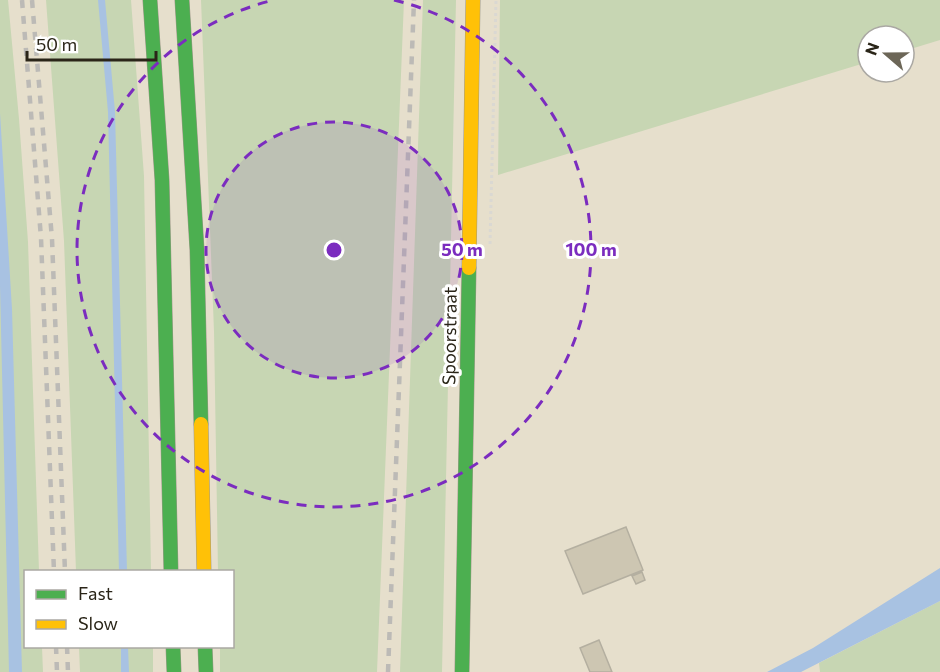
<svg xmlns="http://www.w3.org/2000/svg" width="940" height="672" font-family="Commissioner,sans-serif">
  <rect width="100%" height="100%" fill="#e6dfcc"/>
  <!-- green -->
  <path fill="#c7d6b3" d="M0,0H8L19,119L28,242L39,571L26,572V646L42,647L43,672H0Z
    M46,0H131L144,176L151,571H76L64,241Z
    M201,0H404L377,672H220V647L232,646V572L218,571L214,331Z
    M423,0H456L442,672H400Z
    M500,0H940V40L904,51V36H868V62L498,175Z
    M940,601V672H820L819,663Z
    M79,647H153V672H80Z"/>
  <!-- water -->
  <path fill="#a8c2e2" d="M98,0H105L115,112L127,571H119L108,112Z
    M0,113L12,309L22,672H9L0,285Z
    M940,568V601L801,672H767L813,648Z
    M121,647H128L129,672H121Z"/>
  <!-- building -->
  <path fill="#cdc6b2" stroke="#b4afa0" stroke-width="1.5" d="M626,527L643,570L583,594L565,551Z
    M642,572L645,580L636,584L632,576Z
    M599,640L612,672H590L580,648Z"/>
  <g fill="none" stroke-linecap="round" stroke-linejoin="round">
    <!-- fast casing -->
    <g stroke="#9d9889" stroke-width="15">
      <path id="fast" d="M150,0L162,180L171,572
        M182,0L197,250L201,424
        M173,646L174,672
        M205,646L206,672
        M462,672L469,268"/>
    </g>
    <!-- slow casing -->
    <g stroke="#9d9889" stroke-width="15">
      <path id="slow" d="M469,268L473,0
        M201,424L204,572"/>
    </g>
    <!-- path -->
    <path stroke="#dad8d2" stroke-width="3" stroke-dasharray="3 3" stroke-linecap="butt" d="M490,244L496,0"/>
    <!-- fast -->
    <use href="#fast" stroke="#4caf50" stroke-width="14"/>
    <!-- slow -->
    <use href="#slow" stroke="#ffc107" stroke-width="14"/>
    <!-- rail -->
    <path stroke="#bcbab6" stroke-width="4.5" stroke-dasharray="8 8" stroke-linecap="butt" d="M22,0L41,238L54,572
      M32,0L52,239L65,572
      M56,646L57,672
      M67,646L68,672
      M388,672L414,0"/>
  </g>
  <!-- distance rings -->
  <circle cx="334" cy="250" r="128" fill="#7b2cbf" fill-opacity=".12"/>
  <g fill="none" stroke="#7b2cbf" stroke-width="3" stroke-dasharray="10 8">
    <circle cx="334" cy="250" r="128"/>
    <path d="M394 0A257 257 0 1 1 274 0"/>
  </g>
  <g text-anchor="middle" stroke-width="6" stroke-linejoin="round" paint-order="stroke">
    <!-- street labels -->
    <g font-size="18" fill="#2a2518" stroke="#fff">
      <text transform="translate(450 336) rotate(-89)" y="6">Spoorstraat</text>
    </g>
  </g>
  <circle cx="334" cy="250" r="9" fill="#7b2cbf" stroke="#fff" stroke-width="3"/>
  <g font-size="18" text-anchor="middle" font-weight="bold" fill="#7b2cbf" stroke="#fff" stroke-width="6" stroke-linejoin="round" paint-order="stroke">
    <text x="462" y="256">50 m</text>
    <text x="591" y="256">100 m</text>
  </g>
  <!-- legend -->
  <rect x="24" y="570" width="210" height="78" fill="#ffffff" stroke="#aaa8a3" stroke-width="1.5"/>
  <rect x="36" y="590" width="30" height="9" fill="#4caf50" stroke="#aaa8a3" stroke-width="1.5"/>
  <text x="78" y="600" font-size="18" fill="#2a2518">Fast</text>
  <rect x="36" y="620" width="30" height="9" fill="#ffc107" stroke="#aaa8a3" stroke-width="1.5"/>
  <text x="78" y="630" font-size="18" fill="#2a2518">Slow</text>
  <!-- north arrow -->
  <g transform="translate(886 54) rotate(290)"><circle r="28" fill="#ffffff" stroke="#aaa8a3" stroke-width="1.5"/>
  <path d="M0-4.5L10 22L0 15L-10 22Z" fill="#6c6657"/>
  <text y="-9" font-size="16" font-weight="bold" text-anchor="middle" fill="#2a2518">N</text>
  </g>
  <!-- scale -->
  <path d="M27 51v9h129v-9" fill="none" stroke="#2a2518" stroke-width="3"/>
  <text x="36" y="51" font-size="18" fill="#2a2518" stroke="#ffffff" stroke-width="4.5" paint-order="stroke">50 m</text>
</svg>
